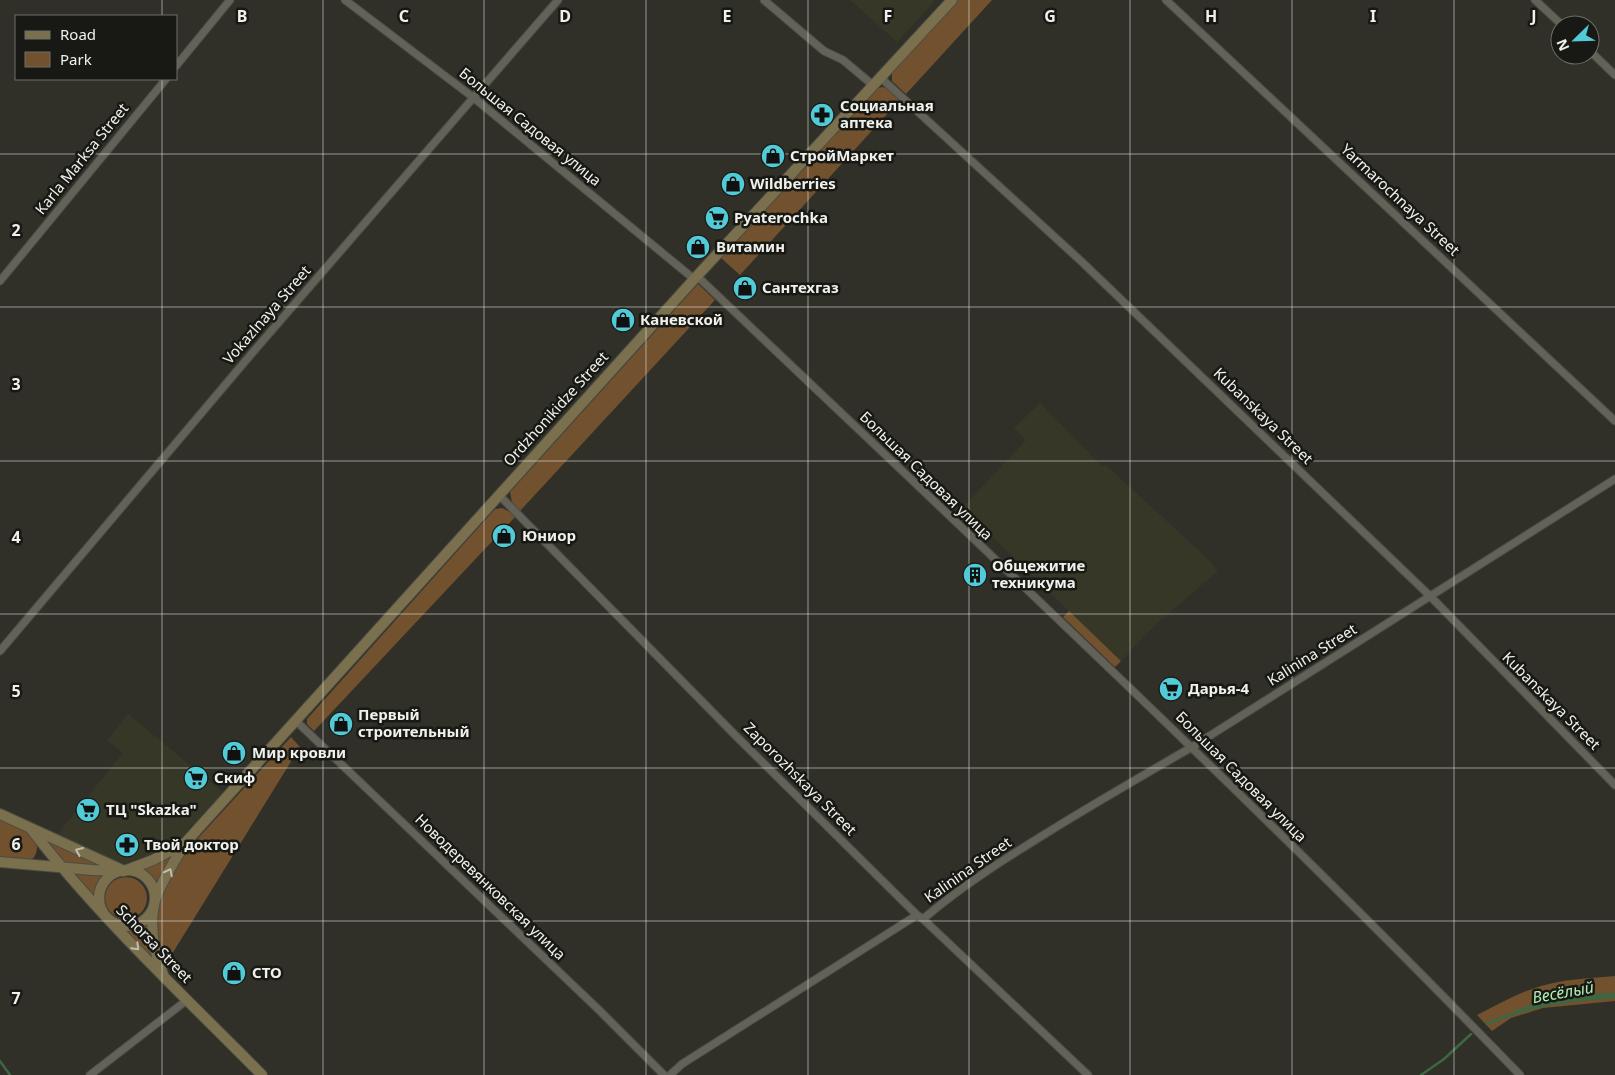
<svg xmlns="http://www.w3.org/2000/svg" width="1615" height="1075" font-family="'Noto Sans',sans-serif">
  <rect width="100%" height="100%" fill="#303028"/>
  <!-- built -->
  <path fill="#373728" d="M850,0H932L934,2L897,42Z
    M1040,403L1102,466L1106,465L1209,560L1218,571L1155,625L1121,661L962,508L1026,440L1014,428Z
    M128,714L223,792L178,841L150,857L121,868L56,836L123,753L107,740Z"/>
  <!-- green -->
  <path fill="#71512e" d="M958,0H992L906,94L892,81V73Z
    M883,87L887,88L900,100L740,275L721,258L878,88Z
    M698,284L715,300L520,511L512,503L510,492Z
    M502,508L510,512L515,517L314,731L307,724V719L495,509Z
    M962,508L985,530L979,536L956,515Z
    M1069,611L1121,661L1115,667L1063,617Z
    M291,737L300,747L164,967C162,957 158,946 157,936C154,903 170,873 190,847Z
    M0,818C14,824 43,833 36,853C35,857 32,860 28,861C19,862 9,860 0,859Z
    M43,838L107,868L64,865Z
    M175,853L158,885L148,873L141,869Z
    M72,873L104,876L97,886L95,897Z
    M105 898a21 21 0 1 1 42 0a21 21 0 1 1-42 0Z
    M150,920L153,958L126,931L143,927Z
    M1615,976V1001L1543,1008L1511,1018L1492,1031L1477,1015C1498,1005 1519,992 1541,986C1565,979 1591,978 1615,976Z"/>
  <!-- water -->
  <path fill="#3f6642" d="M1615,993V998C1574,1001 1534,1005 1496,1022H1494L1495,1019L1527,1006L1549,1000L1580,994Z"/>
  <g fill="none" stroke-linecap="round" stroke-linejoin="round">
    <!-- stream -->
    <path stroke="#3f6642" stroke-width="2.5" d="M1487,1024L1497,1020
      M0,1061L10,1075
      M1421,1075L1444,1059L1471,1034"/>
    <!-- minor casing -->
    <g stroke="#4c4c46" stroke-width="9">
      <path id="minor" d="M345,0L474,98L694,279
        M764,0L824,51L843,60L874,86
        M1166,0L1615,421
        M1535,0L1562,25
        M1590,51L1615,75
        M176,66L230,0
        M881,78L1082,262L1430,596L1615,785
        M697,276C974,540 1254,800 1520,1075
        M0,281L166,79
        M499,495L737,737L917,915L923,919L1088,1075
        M0,651L253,352L558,0
        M296,721L599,1010L664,1075
        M923,919C965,883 1011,855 1058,826C1102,799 1147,773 1192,747L1615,479
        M90,1075L187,1000
        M670,1075L682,1064L917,915"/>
    </g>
    <!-- secondary casing -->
    <g stroke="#4c4c46" stroke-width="12">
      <path id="secondary" d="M0,814L120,869
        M31,829C100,918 183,995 262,1075
        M0,862L92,870L124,871L153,860L185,843
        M99 898a28 28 0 1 1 56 0a28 28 0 1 1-56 0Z
        M164,977C155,955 149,929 154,905C157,888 177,857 186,842L697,276L952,0"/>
    </g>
    <!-- minor -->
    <use href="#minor" stroke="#626259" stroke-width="7"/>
    <!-- secondary -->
    <use href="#secondary" stroke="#7a704e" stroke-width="10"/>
  </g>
  <!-- one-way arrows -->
  <defs><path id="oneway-chevron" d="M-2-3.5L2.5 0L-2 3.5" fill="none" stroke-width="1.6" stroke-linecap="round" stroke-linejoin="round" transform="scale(1.25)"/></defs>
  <g stroke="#c1bdad">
    <use href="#oneway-chevron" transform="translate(79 851) rotate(-156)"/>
    <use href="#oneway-chevron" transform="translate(169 872) rotate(-63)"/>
    <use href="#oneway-chevron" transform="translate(136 947) rotate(46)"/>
  </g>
  <!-- grid -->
  <path fill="none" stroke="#f1f1ec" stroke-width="1" stroke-opacity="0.55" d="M162,0V16M323,0V1075M484,0V1075M646,0V1075M808,0V1075M969,0V1075M1130,0V1075M1292,0V1075M1454,0V1075M162,79V1075M0,154H1615M0,307H1615M0,461H1615M0,614H1615M0,768H1615M0,921H1615"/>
  <!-- icons -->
  <defs>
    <g id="pharmacy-disc" transform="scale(1.25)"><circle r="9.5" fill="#52cbd8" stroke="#181814"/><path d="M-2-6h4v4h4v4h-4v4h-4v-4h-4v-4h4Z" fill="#111"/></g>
    <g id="shop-disc" transform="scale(1.25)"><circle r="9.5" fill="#52cbd8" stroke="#181814"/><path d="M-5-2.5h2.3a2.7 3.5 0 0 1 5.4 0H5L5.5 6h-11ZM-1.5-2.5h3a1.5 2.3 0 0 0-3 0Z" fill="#111"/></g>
    <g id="supermarket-disc" transform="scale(1.25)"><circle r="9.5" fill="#52cbd8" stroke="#181814"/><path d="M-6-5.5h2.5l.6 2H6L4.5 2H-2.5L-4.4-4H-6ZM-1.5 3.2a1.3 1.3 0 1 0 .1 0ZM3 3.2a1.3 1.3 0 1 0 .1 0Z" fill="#111"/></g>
    <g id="building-disc" transform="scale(1.25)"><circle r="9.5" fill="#52cbd8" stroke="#181814"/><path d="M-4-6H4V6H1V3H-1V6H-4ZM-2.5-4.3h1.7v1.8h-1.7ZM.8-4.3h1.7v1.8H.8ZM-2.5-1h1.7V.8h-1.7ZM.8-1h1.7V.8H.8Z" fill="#111"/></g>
  </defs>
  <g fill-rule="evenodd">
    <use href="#pharmacy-disc" x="822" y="115"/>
    <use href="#shop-disc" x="773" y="156"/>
    <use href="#shop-disc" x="733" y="184"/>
    <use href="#supermarket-disc" x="717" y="218"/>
    <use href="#shop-disc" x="698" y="247"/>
    <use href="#shop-disc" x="745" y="288"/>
    <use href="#shop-disc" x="623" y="320"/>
    <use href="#shop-disc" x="504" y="536"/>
    <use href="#building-disc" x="975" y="575"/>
    <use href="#supermarket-disc" x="1171" y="689"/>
    <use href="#shop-disc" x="341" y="724"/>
    <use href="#shop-disc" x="234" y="753"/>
    <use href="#supermarket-disc" x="196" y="778"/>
    <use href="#supermarket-disc" x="88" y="810"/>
    <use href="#pharmacy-disc" x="127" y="845"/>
    <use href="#shop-disc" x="234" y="973"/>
  </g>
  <g text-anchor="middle" stroke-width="5" stroke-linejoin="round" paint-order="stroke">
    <!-- poi labels -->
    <g font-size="15" font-weight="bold" fill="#f1f1ec" stroke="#181814" text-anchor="start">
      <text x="840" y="111">Социальная<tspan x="840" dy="17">аптека</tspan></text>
      <text x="790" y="161">СтройМаркет</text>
      <text x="750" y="189">Wildberries</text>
      <text x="734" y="223">Pyaterochka</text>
      <text x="716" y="252">Витамин</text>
      <text x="762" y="293">Сантехгаз</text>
      <text x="640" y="325">Каневской</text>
      <text x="522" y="541">Юниор</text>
      <text x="992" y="571">Общежитие<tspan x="992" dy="17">техникума</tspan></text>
      <text x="1188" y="694">Дарья-4</text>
      <text x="358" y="720">Первый<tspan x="358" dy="17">строительный</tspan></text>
      <text x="252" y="758">Мир кровли</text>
      <text x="214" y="783">Скиф</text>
      <text x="106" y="815">ТЦ "Skazka"</text>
      <text x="144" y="850">Твой доктор</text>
      <text x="252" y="978">СТО</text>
    </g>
    <!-- street labels -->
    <g font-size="15" fill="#f1f1ec" stroke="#181814">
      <text transform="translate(530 127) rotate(39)" y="5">Большая Садовая улица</text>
      <text transform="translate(82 159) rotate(-51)" y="5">Karla Marksa Street</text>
      <text transform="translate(1400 200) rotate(43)" y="5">Yarmarochnaya Street</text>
      <text transform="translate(267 315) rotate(-49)" y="5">Vokazlnaya Street</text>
      <text transform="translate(556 409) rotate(-48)" y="5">Ordzhonikidze Street</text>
      <text transform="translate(1263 416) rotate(44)" y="5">Kubanskaya Street</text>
      <text transform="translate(926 476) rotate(44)" y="5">Большая Садовая улица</text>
      <text transform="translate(1312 655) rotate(-32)" y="5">Kalinina Street</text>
      <text transform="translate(1551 701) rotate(45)" y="5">Kubanskaya Street</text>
      <text transform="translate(1241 777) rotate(45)" y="5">Большая Садовая улица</text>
      <text transform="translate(800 779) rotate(45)" y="5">Zaporozhskaya Street</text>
      <text transform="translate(968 870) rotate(-35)" y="5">Kalinina Street</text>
      <text transform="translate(490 887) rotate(44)" y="5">Новодеревянковская улица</text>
      <text transform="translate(154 944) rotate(46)" y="5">Schorsa Street</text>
    </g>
    <!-- water labels -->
    <g font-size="16" font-style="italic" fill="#b0efb4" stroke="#181814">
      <text transform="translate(1563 992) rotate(-10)" y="6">Весёлый</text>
    </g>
  </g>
  <g font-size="16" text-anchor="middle" font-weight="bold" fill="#f1f1ec" stroke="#181814" stroke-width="5" stroke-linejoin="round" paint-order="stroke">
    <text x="242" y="22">B</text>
    <text x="404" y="22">C</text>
    <text x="565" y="22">D</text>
    <text x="727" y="22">E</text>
    <text x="888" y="22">F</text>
    <text x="1050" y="22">G</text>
    <text x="1211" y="22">H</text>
    <text x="1373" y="22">I</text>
    <text x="1534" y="22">J</text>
    <text x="16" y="236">2</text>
    <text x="16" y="390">3</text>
    <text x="16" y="543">4</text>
    <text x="16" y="697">5</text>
    <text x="16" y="850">6</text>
    <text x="16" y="1004">7</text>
  </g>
  <!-- legend -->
  <rect x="15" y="15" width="162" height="65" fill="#181814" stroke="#6f6f6a"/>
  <rect x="25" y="31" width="25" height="8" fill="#7a704e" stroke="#6f6f6a"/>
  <text x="60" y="40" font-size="15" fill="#f1f1ec">Road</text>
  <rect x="25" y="52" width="25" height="15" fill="#71512e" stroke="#6f6f6a"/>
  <text x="60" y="65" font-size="15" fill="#f1f1ec">Park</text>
  <!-- north arrow -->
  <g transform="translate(1575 40) rotate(247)"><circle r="24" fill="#181814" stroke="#6f6f6a"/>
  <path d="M0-4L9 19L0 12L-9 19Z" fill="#52cbd8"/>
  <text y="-8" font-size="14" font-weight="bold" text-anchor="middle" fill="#f1f1ec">N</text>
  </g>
</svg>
